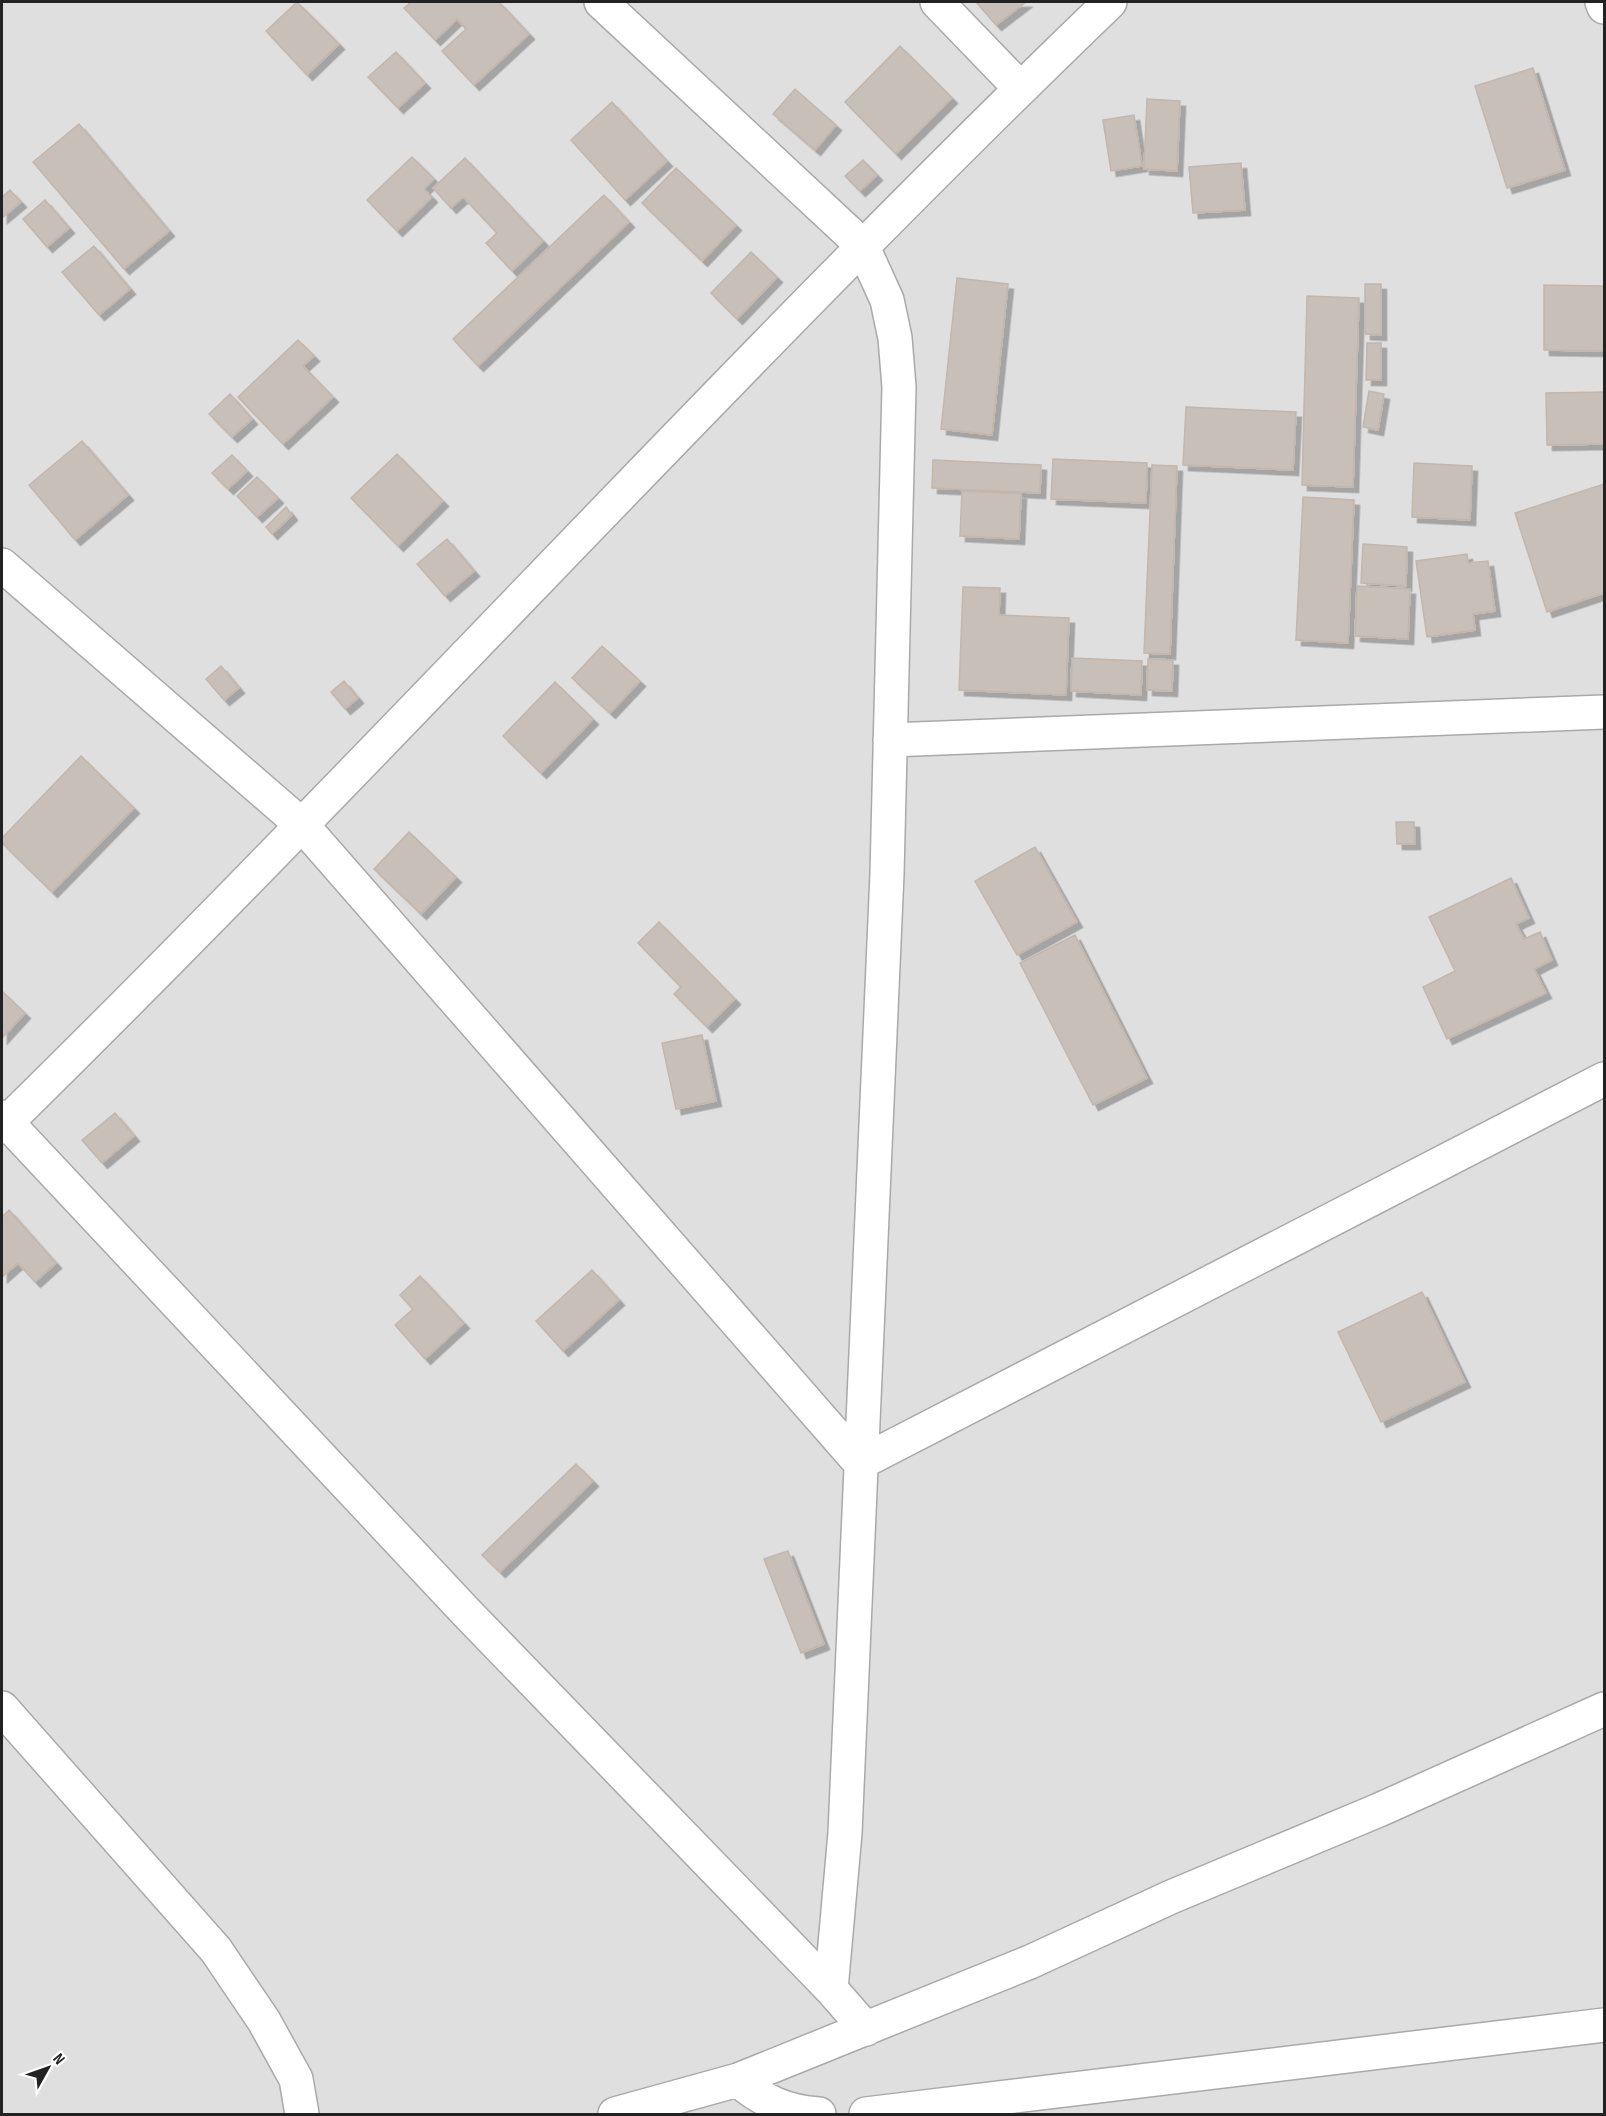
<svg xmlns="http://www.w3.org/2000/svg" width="1606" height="2116" font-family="'Sofia Sans Condensed',sans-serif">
  <defs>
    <filter id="shadow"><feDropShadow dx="5.5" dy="5.5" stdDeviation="0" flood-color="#0004"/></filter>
  </defs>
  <rect width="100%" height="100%" fill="#f2efe9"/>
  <!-- residential -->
  <path fill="#e0dfdf" d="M2,2H1604V2114H2Z"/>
  <!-- building -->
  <path fill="#c7bfb8" stroke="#c4b6ab" stroke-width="1.5" filter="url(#shadow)" d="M297,2L339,44L307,75L266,31Z
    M411,2H499L529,34L474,85L442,51L466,29L457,19L435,40L404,8Z
    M976,2H1026L996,25Z
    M900,46L952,98L896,154L845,102Z
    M396,52L425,83L398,108L368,77Z
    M1533,68L1565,170L1507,188L1475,86Z
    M795,89L836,125L815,150L773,114Z
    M1147,99L1180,101L1177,171L1144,169Z
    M612,102L667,161L625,200L571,140Z
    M1134,115L1142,166L1111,171L1103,120Z
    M79,124L169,231L124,269L33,162Z
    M412,157L434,179L424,189L432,197L397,231L367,200Z
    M465,158L543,241L512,271L486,243L497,233L463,197L451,208L433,188Z
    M863,160L877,175L860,191L845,176Z
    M1241,163L1245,210L1193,213L1189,167Z
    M676,168L736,225L702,261L642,203Z
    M10,190L21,202L2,218V197Z
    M604,195L629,222L478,366L453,339Z
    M45,200L69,228L47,247L23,219Z
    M94,246L130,289L99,315L62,272Z
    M751,252L777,277L737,319L711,293Z
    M957,278L1008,284L992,435L941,429Z
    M1365,284H1381V335L1365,334Z
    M1544,285L1604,286V351L1544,350Z
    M1307,296L1359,298L1353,487L1302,485Z
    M298,340L314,356L303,366L333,397L283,444L238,397Z
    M1367,343H1381V380H1366Z
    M1369,391L1384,394L1378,430L1363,427Z
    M1604,392V444L1547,445L1546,393Z
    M230,394L252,419L232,437L209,414Z
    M1186,407L1296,412L1293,470L1183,465Z
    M82,441L128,495L75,540L29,485Z
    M397,454L443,501L398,546L351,498Z
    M232,455L247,471L228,489L212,473Z
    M1053,459L1147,463L1146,503L1051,499Z
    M933,460L1041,465L1040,493L932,488Z
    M1414,463L1472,466L1470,520L1412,517Z
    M1152,465L1177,466L1170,654L1144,653Z
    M257,477L278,498L257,517L237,496Z
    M1604,484V593L1547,612L1515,513Z
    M962,491L1021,494L1019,539L960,536Z
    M1303,497L1354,500L1348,643L1296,640Z
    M286,507L292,515L272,534L266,527Z
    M447,539L474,571L445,596L417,564Z
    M1363,544L1407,547L1406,586L1361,583Z
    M1467,554L1468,563L1488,561L1495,611L1473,614L1475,630L1427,637L1416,561Z
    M1357,586L1410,589L1408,639L1355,636Z
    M963,587L1000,588L999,615L1069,618L1066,695L959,690Z
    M602,646L640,681L610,713L572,678Z
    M1072,658L1142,661L1141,695L1071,691Z
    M1148,659L1173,660L1172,691L1147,690Z
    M221,666L239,688L224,700L206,679Z
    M344,681L358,698L345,709L331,692Z
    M555,682L593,719L541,773L503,736Z
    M81,756L134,808L52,892L2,843V838Z
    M1396,822H1414L1415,844H1397Z
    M409,832L456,877L421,914L374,869Z
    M1035,847L1077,922L1017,955L975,881Z
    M1511,878L1529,918L1516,924L1524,939L1540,932L1552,960L1534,969L1546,993L1447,1039L1423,987L1455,971L1429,917Z
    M659,922L735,999L707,1027L674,994L681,987L638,943Z
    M1075,935L1147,1078L1093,1105L1020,963Z
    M2,991L25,1013L2,1038Z
    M702,1035L716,1101L676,1109L662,1043Z
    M115,1113L134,1136L102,1163L82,1140Z
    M9,1210L56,1263L35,1282L18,1263L2,1277V1217Z
    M592,1270L619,1300L563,1351L536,1321Z
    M420,1276L464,1323L425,1359L395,1325L413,1309L400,1295Z
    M1422,1292L1465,1382L1381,1422L1338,1332Z
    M576,1464L593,1481L500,1572L482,1555Z
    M788,1551L824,1644L801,1653L764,1559Z"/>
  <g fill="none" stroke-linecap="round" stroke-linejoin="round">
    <!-- street casing -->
    <g stroke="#a9a9a9" stroke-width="36">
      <path id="street" d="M601,2L862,245L887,300L895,338L899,387L887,874L845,1833L831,1989
        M937,2L1020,88
        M1602,2L1604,7
        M2,565L303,826L860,1463L1604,1079
        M890,740L1604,712
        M2,1117L466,1612L831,1989L866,2029
        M2,1127C378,758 731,367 1110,2
        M2,1708L216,1950L264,2021L296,2079L302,2114
        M738,2080C762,2101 787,2112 819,2114
        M615,2114L738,2080L1030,1962L1171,1897L1379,1810L1604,1709
        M866,2114L1604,2025"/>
    </g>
    <!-- street -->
    <use href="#street" stroke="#fff" stroke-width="33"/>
  </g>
  <!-- border -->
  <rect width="1606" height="2116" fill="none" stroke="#222222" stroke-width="6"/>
  <!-- north arrow -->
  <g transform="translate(48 2068) rotate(50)" stroke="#ffffff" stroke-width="4.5" paint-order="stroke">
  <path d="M0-4.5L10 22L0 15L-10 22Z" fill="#222222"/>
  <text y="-9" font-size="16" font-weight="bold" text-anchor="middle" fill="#222222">N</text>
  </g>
</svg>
